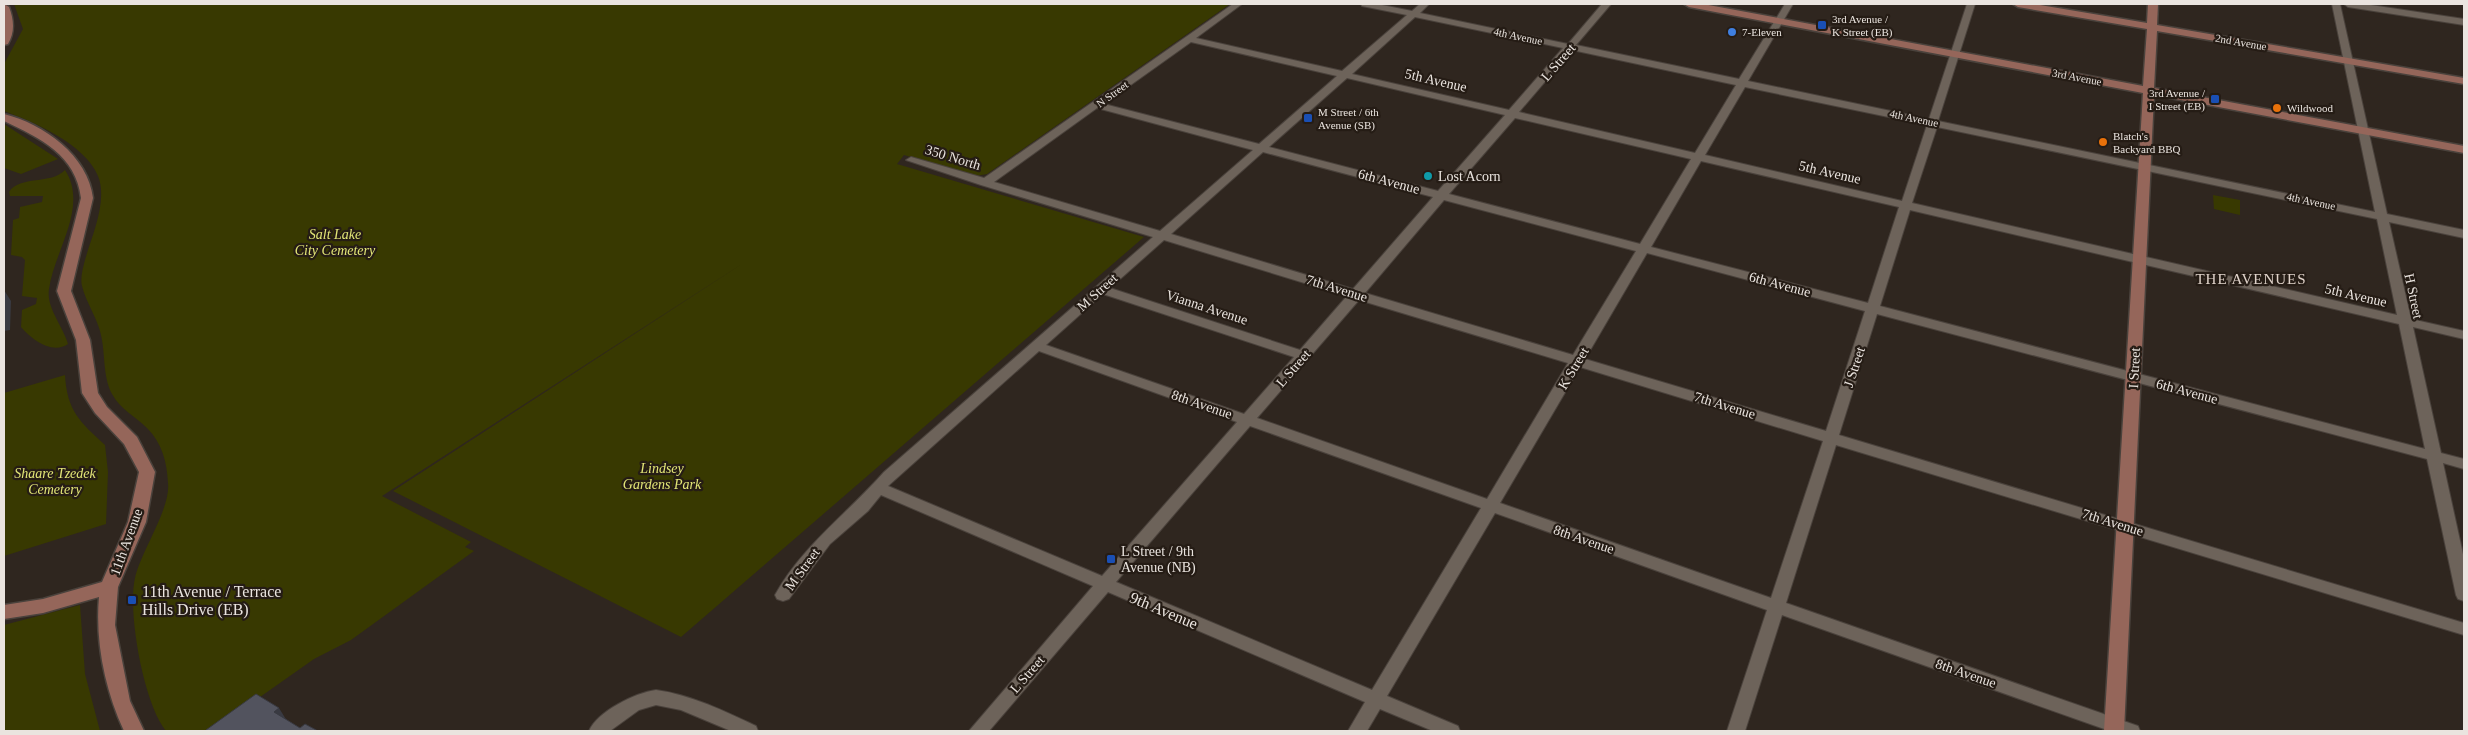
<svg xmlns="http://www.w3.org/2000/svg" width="2468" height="735" font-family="Georgia,serif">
  <rect width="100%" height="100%" fill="#2f261f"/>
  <!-- green -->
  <path fill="#383901" d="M14,4H1230L987,174L976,176L904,155L897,164L1144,237L681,637L393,491L745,262L382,496L471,542L465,547L474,551L351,640L314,659L212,731H166C144,705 127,612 135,578C141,551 171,508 168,483C167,462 162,443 147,428C135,416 120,409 112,394C102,375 106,352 100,331C96,316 86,302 82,286C80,278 83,268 85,260C92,235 108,201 98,176C85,144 34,122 4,111V64L23,29Z
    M4,124L58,159L21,174L4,168Z
    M65,170C89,207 54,251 49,289C46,308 63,326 68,344C52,355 31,339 21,327L22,310L36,304L37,298L22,296L25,260L22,257L11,255L13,220L19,218L20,207L42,202L43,196H10L9,192C20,175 51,185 65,170Z
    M2213,195L2240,200V215L2214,209Z
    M65,375C67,411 80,422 105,445L108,472L106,524L4,556V393Z
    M80,605L85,674L100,731H4V625Z"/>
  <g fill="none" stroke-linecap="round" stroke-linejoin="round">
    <!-- street casing -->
    <g stroke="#4a423c" stroke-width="2">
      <path id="street" d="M1233,4H1242L1196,38L1342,71L1407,15L1362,6L1361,4H1377L1412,11L1420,4H1429L1420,13L1568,44L1602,4H1611L1576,45L1739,79L1785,4H1793L1748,81L1929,119L1967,4H1975L1938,121L2375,212L2332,4H2340L2387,214L2464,230V238L2389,222L2411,319L2464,331V339L2413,327L2441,453L2464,459V469L2443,463L2464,559V601L2458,599L2456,595L2427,459L1877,314L1839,435L2464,623V635L1836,445L1786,603L2138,726L2140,731H2110L1782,615L1745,731H1727L1767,610L1495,513L1387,696L1458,726L1460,731H1433L1380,709L1367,731H1348L1365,702L1108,592L989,731H969L1093,586L881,495L868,511L830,544L789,599L783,601L777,599L775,595C802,546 848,513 884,472L1153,237L981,185L906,160L911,157L984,178ZM1415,17L1563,48L1509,110L1352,74ZM1191,42L1337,76L1259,144L1104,104ZM1572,50L1736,85L1695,153L1519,112ZM1347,78L1505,115L1438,191L1269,147ZM1745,87L1927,125L1902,201L1705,155ZM1097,108L1253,150L1160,231L994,182ZM1515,118L1691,159L1640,244L1449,194ZM1937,127L2377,219L2397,315L1912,203ZM1263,152L1433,197L1353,289L1171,234ZM1701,161L1899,207L1868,303L1651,247ZM1444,200L1636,251L1573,355L1365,293ZM1910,210L2399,324L2425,449L1880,306ZM1164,240L1347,296L1300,350L1110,288ZM1647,253L1865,311L1826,431L1585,359ZM1103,294L1294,357L1244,414L1046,345ZM1359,300L1568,363L1487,499L1257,418ZM1039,351L1237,422L1102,576L888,486ZM1580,367L1823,441L1771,598L1500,503ZM1250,426L1481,508L1372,690L1116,582Z
        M2344,4H2364L2464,19V25L2348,7Z
        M656,690C692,695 724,711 756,726L758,731H731L681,710L656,705L639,710L610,731H589C598,711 635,693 656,690Z"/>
    </g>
    <!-- secondary casing -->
    <g stroke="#4a423c" stroke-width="3">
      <path id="secondary" d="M4,4L9,7C14,20 15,32 8,44L4,45Z
        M1684,4H1703L2143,86L2147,29L2018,7L2013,4H2034L2147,23L2148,4H2158L2157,25L2464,78V84L2157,31L2154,88L2464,146V153L2154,95L2124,731H2104L2143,93L1689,7Z
        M4,114C44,124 88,156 93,198L71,291L90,340L98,393L107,407L137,437L155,472L146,522L118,587L115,625L130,701L144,731H124C105,690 95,642 99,597L43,613L4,619V605L43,599L102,582L128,522L139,472L124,444L95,413L82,393L76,340L57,291L81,198C76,155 40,138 4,121Z"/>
    </g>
    <!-- street -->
    <use href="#street" fill="#6d635a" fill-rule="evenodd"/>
    <!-- secondary -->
    <use href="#secondary" fill="#95665a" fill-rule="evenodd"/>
  </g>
  <!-- shaded-wall -->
  <path fill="#393a42" d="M4,290L11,301L10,330L4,331Z
    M279,708L287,721L274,712Z"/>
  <!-- building -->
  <path fill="#52535e" stroke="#393a42" d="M256,694L279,708L274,712L300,728L305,724L318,731H208L206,730Z"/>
  <!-- markers -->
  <g fill="#1a4fb4" stroke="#251c15" stroke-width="2">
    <rect x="1817" y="20" width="10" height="10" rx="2.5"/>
    <rect x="2210" y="94" width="10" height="10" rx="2.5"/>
    <rect x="1303" y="113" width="10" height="10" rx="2.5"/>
    <rect x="1106" y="554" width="10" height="10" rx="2.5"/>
    <rect x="127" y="595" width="10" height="10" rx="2.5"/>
  </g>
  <circle fill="#3f7fe0" stroke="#251c15" stroke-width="2" cx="1732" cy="32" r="5"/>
  <g fill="#e8710a" stroke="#251c15" stroke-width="2">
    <circle cx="2277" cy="108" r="5"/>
    <circle cx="2103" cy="142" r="5"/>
  </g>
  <circle fill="#0f9aa8" stroke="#251c15" stroke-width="2" cx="1428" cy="176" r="5"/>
  <g text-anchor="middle" stroke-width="4.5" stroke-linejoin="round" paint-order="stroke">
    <!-- far-poi labels -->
    <g font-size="11" fill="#eae4df" stroke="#251c15" text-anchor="start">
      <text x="1832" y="23">3rd Avenue /<tspan x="1832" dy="13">K Street (EB)</tspan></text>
      <text x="1742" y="36">7-Eleven</text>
      <text x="2205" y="97" text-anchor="end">3rd Avenue /<tspan x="2205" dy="13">I Street (EB)</tspan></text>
      <text x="2287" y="112">Wildwood</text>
      <text x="1318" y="116">M Street / 6th<tspan x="1318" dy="13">Avenue (SB)</tspan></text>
      <text x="2113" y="140">Blatch's<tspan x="2113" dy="13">Backyard BBQ</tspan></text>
    </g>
    <!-- far-street labels -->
    <g font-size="11" fill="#eae4df" stroke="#251c15">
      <text transform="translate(1518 36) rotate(12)" y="4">4th Avenue</text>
      <text transform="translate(2241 42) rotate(10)" y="4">2nd Avenue</text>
      <text transform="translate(2077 77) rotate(11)" y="4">3rd Avenue</text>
      <text transform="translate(1112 94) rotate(-36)" y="4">N Street</text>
      <text transform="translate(1914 118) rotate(12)" y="4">4th Avenue</text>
      <text transform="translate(2311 201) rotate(12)" y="4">4th Avenue</text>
    </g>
    <!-- street labels -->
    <g font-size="14" fill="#eae4df" stroke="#251c15">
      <text transform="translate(1558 62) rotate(-49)" y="5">L Street</text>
      <text transform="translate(1436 80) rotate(13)" y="5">5th Avenue</text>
      <text transform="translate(953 157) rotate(17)" y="5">350 North</text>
      <text transform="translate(1830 172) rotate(13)" y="5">5th Avenue</text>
      <text transform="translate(1389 181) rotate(15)" y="5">6th Avenue</text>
      <text transform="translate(1780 284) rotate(15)" y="5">6th Avenue</text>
      <text transform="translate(1337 288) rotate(17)" y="5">7th Avenue</text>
      <text transform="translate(1097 292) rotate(-42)" y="5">M Street</text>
      <text transform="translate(2356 295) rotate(13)" y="5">5th Avenue</text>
      <text transform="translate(2414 296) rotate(78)" y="5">H Street</text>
      <text transform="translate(1207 307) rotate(18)" y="5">Vianna Avenue</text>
      <text transform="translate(1854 367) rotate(-72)" y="5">J Street</text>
      <text transform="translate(1293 368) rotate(-49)" y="5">L Street</text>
      <text transform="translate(1573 368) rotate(-59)" y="5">K Street</text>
      <text transform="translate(2134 368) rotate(-87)" y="5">I Street</text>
      <text transform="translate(2187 391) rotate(15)" y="5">6th Avenue</text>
      <text transform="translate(1202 404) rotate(19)" y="5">8th Avenue</text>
      <text transform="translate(1725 405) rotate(17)" y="5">7th Avenue</text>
      <text transform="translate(2113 522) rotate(17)" y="5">7th Avenue</text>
      <text transform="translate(1584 539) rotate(19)" y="5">8th Avenue</text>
      <text transform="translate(126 542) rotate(-70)" y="5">11th Avenue</text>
      <text transform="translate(802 569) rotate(-54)" y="5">M Street</text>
      <text transform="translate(1966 673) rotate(19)" y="5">8th Avenue</text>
      <text transform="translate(1027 674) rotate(-49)" y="5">L Street</text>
    </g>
    <!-- poi labels -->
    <g font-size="14" fill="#eae4df" stroke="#251c15" text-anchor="start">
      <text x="1438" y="181">Lost Acorn</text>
      <text x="1121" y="556">L Street / 9th<tspan x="1121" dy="16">Avenue (NB)</tspan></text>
    </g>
    <!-- park labels -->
    <g font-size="14" font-style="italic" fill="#e3e677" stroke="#251c15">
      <text x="335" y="239">Salt Lake<tspan x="335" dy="16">City Cemetery</tspan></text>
      <text x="662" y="473">Lindsey<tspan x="662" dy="16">Gardens Park</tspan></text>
      <text x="55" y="478">Shaare Tzedek<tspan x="55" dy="16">Cemetery</tspan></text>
    </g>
    <!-- neighbourhood labels -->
    <g font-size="15" letter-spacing="1" fill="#e0d3ca" stroke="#251c15">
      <text x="2251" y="284">THE AVENUES</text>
    </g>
    <!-- near-poi labels -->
    <g font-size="16" fill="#eae4df" stroke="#251c15" text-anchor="start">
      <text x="142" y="597">11th Avenue / Terrace<tspan x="142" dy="18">Hills Drive (EB)</tspan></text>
    </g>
    <!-- near-street labels -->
    <g font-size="16" fill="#eae4df" stroke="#251c15">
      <text transform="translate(1164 610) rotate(23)" y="6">9th Avenue</text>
    </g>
  </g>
  <!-- border -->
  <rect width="2468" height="735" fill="none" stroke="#eae4df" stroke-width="10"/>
</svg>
